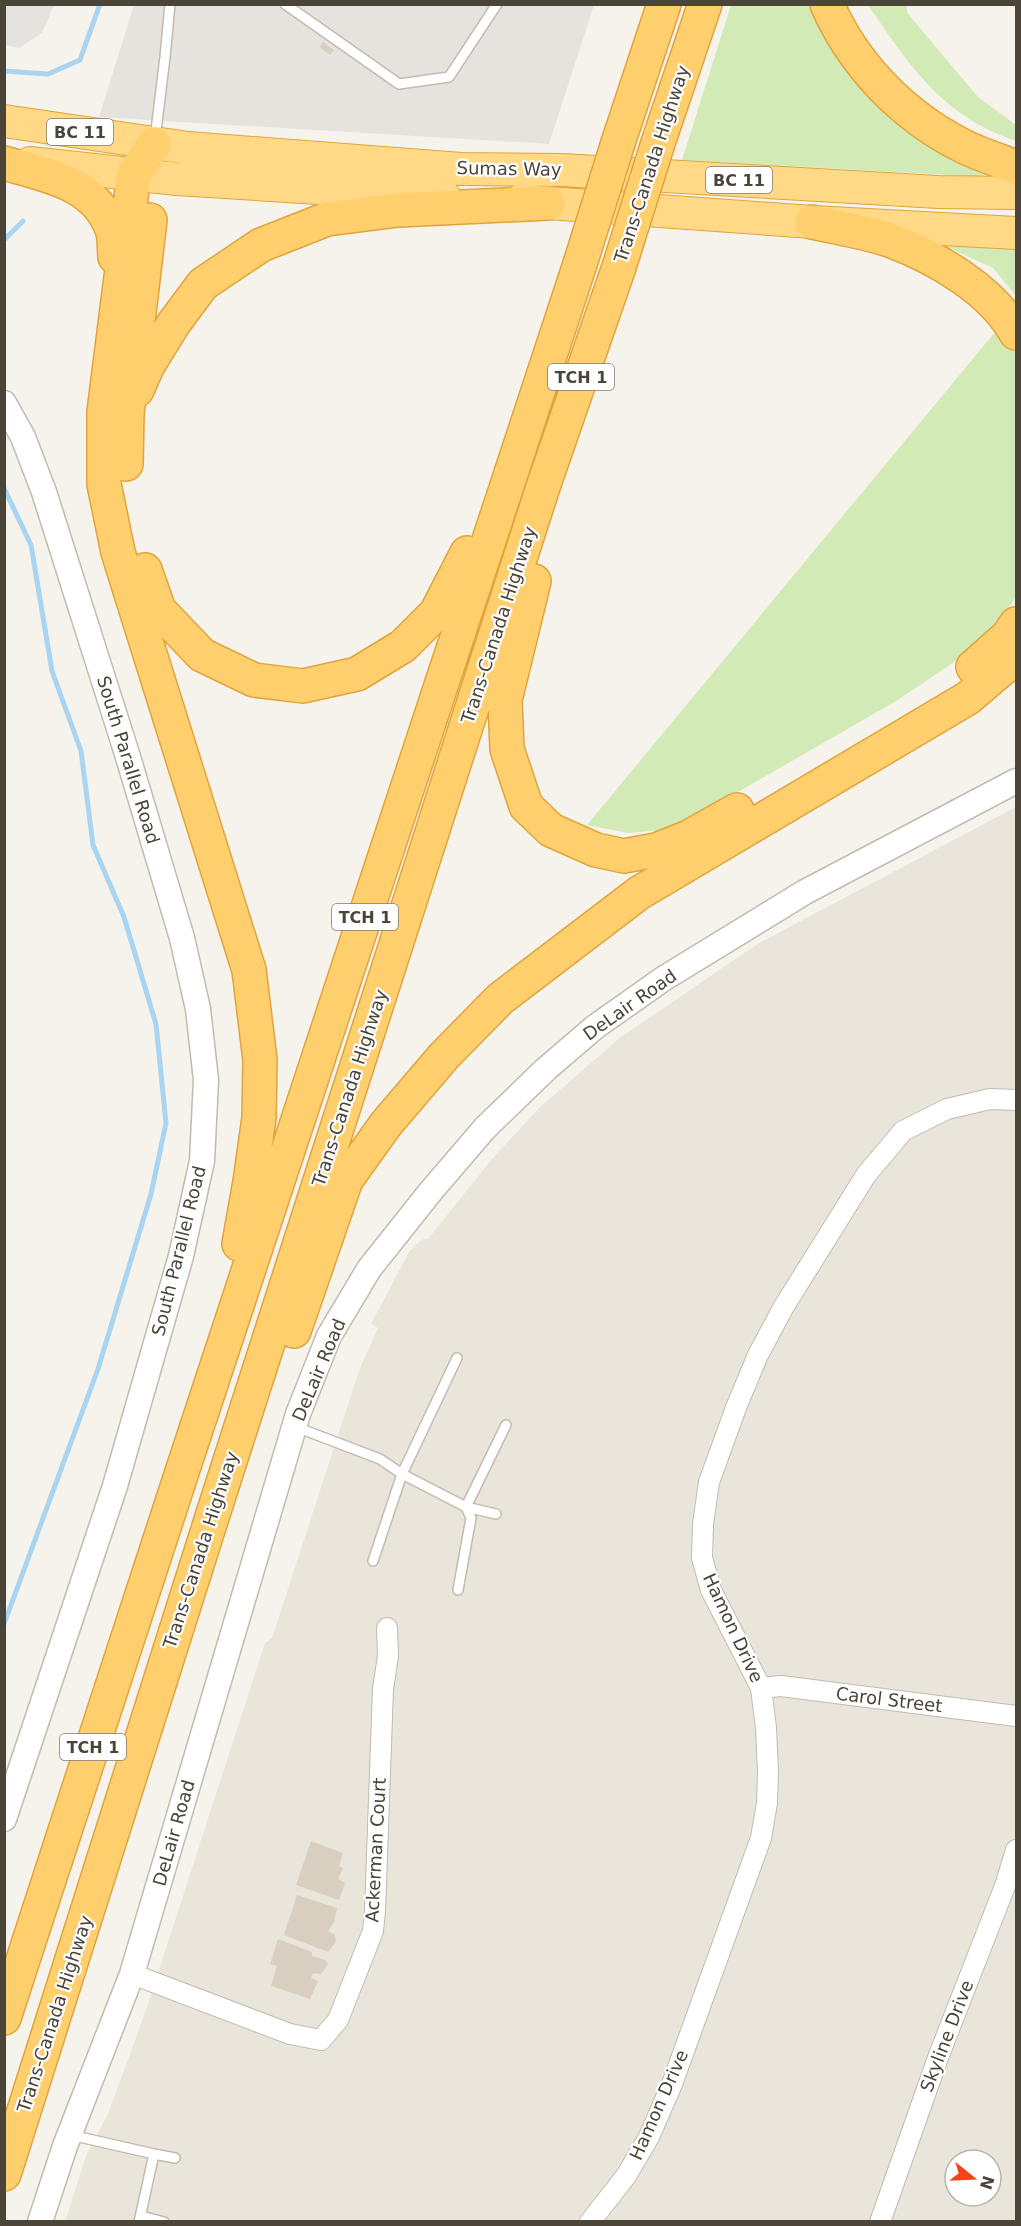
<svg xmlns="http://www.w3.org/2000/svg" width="1021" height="2226" font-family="'DejaVu Sans',sans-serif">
  <rect width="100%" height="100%" fill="#f6f3ec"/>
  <!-- residential -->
  <path fill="#eae5da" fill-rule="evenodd" d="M1016,807V2221L65,2222L86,2156L108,2114L145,2013L265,1643L272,1638L360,1368L378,1328L371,1324L409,1252L423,1239H428L492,1159L539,1108L621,1037L759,943ZM955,2160H991V2196H955Z"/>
  <!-- industrial -->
  <path fill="#e6e2dd" d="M4,5L5,4L54,5L42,33L19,48L5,45Z
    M134,5H594L549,144L99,117Z"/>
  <!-- green -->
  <path fill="#d2eab5" d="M731,5H808L812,13L871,95L986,177L682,160Z
    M868,5H906L908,14L978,97L1016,125V141C942,116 910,66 868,5Z
    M945,246L1016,250V596L987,640L896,701L674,829L628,833L587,825L1000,326L1015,295L993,268Z"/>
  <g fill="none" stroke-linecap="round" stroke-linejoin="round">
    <!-- stream -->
    <path stroke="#a9d4f2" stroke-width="5" d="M4,71L48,74L80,60L100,4
      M4,240L23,221
      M4,488L31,545L52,671L81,751L93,845L124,917L156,1024L166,1123L151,1194L98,1369L4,1624"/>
  </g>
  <!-- building -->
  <path fill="#d8cfc1" d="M323,42L334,50L330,55L320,47Z
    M311,1841L343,1853L339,1866L343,1868L338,1879L345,1883L339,1900L296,1885Z
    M297,1895L337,1908L334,1922L328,1931L335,1935L336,1942L328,1952L284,1935Z
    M278,1939L312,1952V1956L325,1960L328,1964L321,1974L313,1973L311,1978L318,1981L310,1999L271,1986L277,1966L270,1964Z"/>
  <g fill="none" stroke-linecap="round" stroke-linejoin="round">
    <!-- service casing -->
    <g stroke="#c2bbae" stroke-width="12">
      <path id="service" d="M285,4L399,84L449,77L497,4
        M155,139L165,57L170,4
        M296,1427L380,1459L402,1474L466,1507L496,1514
        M373,1561L402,1474L457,1358
        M458,1590L471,1518L466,1507L506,1425
        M71,2135L154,2154L139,2222
        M154,2154L175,2158
        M141,2216L164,2222"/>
    </g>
    <!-- minor casing -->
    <g stroke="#c2bbae" stroke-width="22">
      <path id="minor" d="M761,1688L781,1686L1016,1716
        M132,1974L290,2034L321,2040L338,2020L373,1931L375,1911L383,1689L388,1656L387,1628
        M590,2222L626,2176L649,2137L672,2084L761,1838L767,1803L768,1772L766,1728L761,1688L711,1590L702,1558L703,1524L709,1482L737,1405L758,1355L783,1308L866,1175L903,1131L947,1109L990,1099L1016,1100
        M880,2222L939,2055L1005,1886L1016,1850"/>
    </g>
    <!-- tertiary casing -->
    <g stroke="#c2bbae" stroke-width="27">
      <path id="tertiary" d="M4,403L23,437L44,492L128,757L182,938L198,1009L206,1080L202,1161L181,1256L115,1486L4,1819
        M40,2222L65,2146L132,1974L298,1414L329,1336L369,1269L431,1191L485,1128L546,1069L595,1027L663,979L805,892L1016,781"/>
    </g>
    <!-- trunk casing -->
    <g stroke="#e0a43c" stroke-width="34">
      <path id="trunk" d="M4,121L188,148L461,169L562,170L938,192L1016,193
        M30,163L177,179L444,196
        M520,201L812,222L1016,233"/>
    </g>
    <!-- motorway casing -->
    <g stroke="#e0a43c" stroke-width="36">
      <path id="motorway" d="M827,4C853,64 902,115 961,145C978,154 998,160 1016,167
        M618,143L664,4
        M658,143L705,4
        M154,144L134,174L104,412V484L118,552L249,970L260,1060L259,1118L250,1182L239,1244
        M4,163C45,175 96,183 112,229C115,237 114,248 115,257
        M812,222C838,228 867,232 892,241C937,258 992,290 1016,333
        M137,390L148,365L174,323L203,284L261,245L327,219L398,210L548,203
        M126,464L127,414L150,220
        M145,570L159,610L202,655L254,680L303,686L357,674L403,646L436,613L467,553
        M534,581L505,700L507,749L526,806L551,830L596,850L624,856L656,850L689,837L737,810
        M973,667L1008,636L1016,624
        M294,1331L346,1180L386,1124L444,1056L500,999L639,893L968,698L1016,657
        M4,2018L181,1475L580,264
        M4,2174L213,1514L543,487L619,267"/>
    </g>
    <!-- service -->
    <use href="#service" stroke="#fff" stroke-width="9"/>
    <!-- minor -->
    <use href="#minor" stroke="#fff" stroke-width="20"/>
    <!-- tertiary -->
    <use href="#tertiary" stroke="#fff" stroke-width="24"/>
    <!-- trunk -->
    <use href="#trunk" stroke="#ffd985" stroke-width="32"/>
    <!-- motorway -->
    <use href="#motorway" stroke="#ffcf6e" stroke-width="33"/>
    <!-- motorway-bridge casing -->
    <g stroke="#e0a43c" stroke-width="36" stroke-linecap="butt">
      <path id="motorway-bridge" d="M580,264L618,143
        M619,267L658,143"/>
    </g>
    <!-- motorway-bridge -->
    <use href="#motorway-bridge" stroke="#ffcf6e" stroke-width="33"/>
  </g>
  <g text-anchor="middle" stroke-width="4.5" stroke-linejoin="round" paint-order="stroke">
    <!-- shield labels -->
    <g fill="#fff" stroke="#817c74" stroke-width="1.5">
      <rect x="47" y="119" width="66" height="26" rx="4.5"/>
      <rect x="706" y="167" width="66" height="26" rx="4.5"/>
      <rect x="548" y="364" width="66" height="26" rx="4.5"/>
      <rect x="332" y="904" width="66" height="26" rx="4.5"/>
      <rect x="60" y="1734" width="66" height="26" rx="4.5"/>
    </g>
    <g font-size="16" font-weight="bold" fill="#4b4439">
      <text x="80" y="138">BC 11</text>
      <text x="739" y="186">BC 11</text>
      <text x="581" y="383">TCH 1</text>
      <text x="365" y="923">TCH 1</text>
      <text x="93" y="1753">TCH 1</text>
    </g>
    <!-- street labels -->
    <g font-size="18" fill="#4b4439" stroke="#fff">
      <text transform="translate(652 164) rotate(-72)" y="6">Trans-Canada Highway</text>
      <text transform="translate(509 169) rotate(1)" y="6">Sumas Way</text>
      <text transform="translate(499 625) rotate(-72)" y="6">Trans-Canada Highway</text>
      <text transform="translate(128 760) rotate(73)" y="6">South Parallel Road</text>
      <text transform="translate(630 1005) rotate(-35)" y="6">DeLair Road</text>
      <text transform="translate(350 1088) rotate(-72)" y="6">Trans-Canada Highway</text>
      <text transform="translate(179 1251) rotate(-76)" y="6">South Parallel Road</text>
      <text transform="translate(319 1370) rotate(-67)" y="6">DeLair Road</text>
      <text transform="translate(201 1550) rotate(-72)" y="6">Trans-Canada Highway</text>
      <text transform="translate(733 1628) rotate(65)" y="6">Hamon Drive</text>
      <text transform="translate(889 1700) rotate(7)" y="6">Carol Street</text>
      <text transform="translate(174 1833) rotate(-74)" y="6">DeLair Road</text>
      <text transform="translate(376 1850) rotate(-87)" y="6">Ackerman Court</text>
      <text transform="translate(55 2014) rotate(-72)" y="6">Trans-Canada Highway</text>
      <text transform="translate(947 2036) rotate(-69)" y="6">Skyline Drive</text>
      <text transform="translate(659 2105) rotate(-66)" y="6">Hamon Drive</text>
    </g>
  </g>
  <!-- border -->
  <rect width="1021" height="2226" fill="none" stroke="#4b4439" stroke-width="12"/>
  <!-- north arrow -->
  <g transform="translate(973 2178) rotate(108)"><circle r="28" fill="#ffffff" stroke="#b7b4b0" stroke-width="1.5"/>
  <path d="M0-4.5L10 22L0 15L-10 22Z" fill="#fc3f1d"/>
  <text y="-9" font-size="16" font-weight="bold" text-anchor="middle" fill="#4b4439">N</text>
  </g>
</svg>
